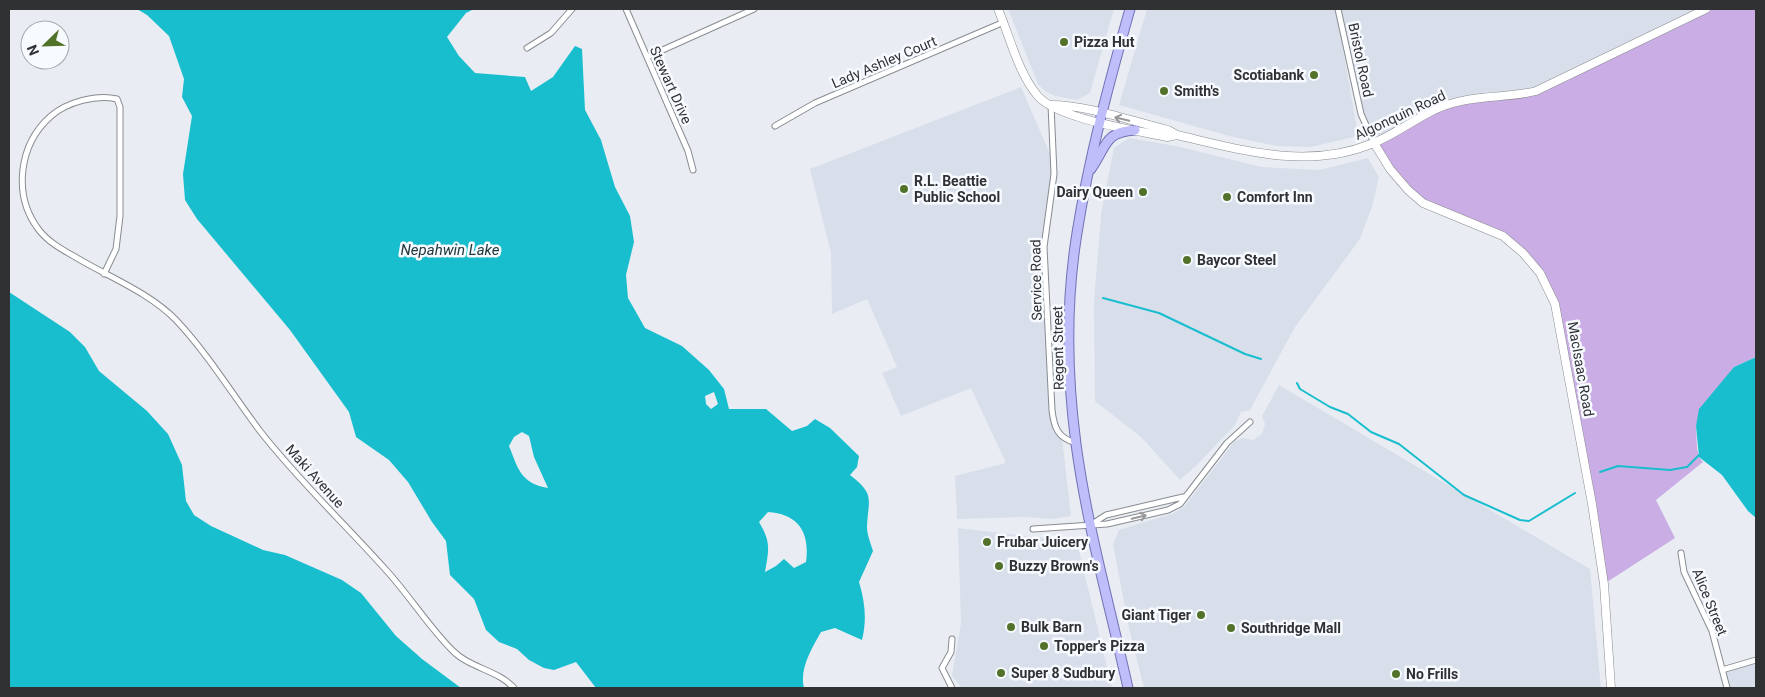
<svg xmlns="http://www.w3.org/2000/svg" width="1765" height="697" font-family="Roboto,sans-serif">
  <rect width="100%" height="100%" fill="#e9edf3"/>
  <!-- built -->
  <path fill="#d8dfeb" d="M1008,9H1114L1090,93L1077,100L1055,96L1045,91L1038,84Z
    M1147,9H1336L1357,129L1354,137L1311,147L1277,146L1229,136L1119,105Z
    M1338,9H1706L1557,82L1374,143L1361,114Z
    M1021,87L1054,163L1044,247L1054,426L1062,438L1071,516L1052,519L1026,517L957,519L955,476L1006,463L971,388L901,416L882,373L897,367L867,299L832,314L831,253L810,169Z
    M1129,138L1176,146L1262,167L1319,170L1368,158L1379,177L1372,207L1360,239L1295,327L1250,410L1241,412L1235,425L1196,466L1180,480L1141,437L1095,401L1094,303L1101,214L1114,148Z
    M1279,385L1590,569L1601,688H1144L1129,628L1113,544L1119,530L1174,513L1184,507L1234,442L1242,438L1253,440L1262,434L1265,424L1262,416Z
    M958,528L1077,542L1112,688H962L952,676L961,623Z
    M1756,660V688H1727L1722,670Z"/>
  <!-- green -->
  <path fill="#cbade5" d="M1706,9H1756V357L1734,367L1696,426L1697,448L1699,457L1703,462L1656,500L1675,538L1604,584L1592,504L1548,286L1503,236L1438,209L1408,190L1374,143L1453,103L1518,96Z"/>
  <!-- water -->
  <path fill="#19bece" fill-rule="evenodd" d="M137,9H474L466,13L447,37L459,56L475,73L525,77L531,91L553,77L575,46L582,49L585,110L601,140L615,187L630,216L634,242L626,275L628,298L645,328L682,346L709,370L724,389L729,409H766L792,431L807,426L815,419L830,428L859,456L857,467L850,475C876,495 868,499 867,527C867,535 871,544 873,551L859,582C865,602 867,620 862,640L835,628L821,632C812,648 799,669 804,688H596L576,662L554,670L544,668L529,660L517,649L499,642L486,630L474,599L450,575L446,541L432,522L408,482L389,460L356,437L349,412L290,330L197,219L185,200L183,174L192,116L182,97L184,79L169,36L147,15ZM714,392L718,404L711,409L706,404L705,396ZM522,432L529,436L534,457L548,488C520,483 518,468 509,446L514,437ZM768,512C799,514 810,533 806,562L794,568L784,559L776,566L765,572C769,549 771,542 759,522Z
    M9,292L70,332L85,347L99,371L147,411L168,434L182,465L186,501L194,515L211,526L263,550L285,555L342,580L361,593L396,636L422,659L461,688L9,687Z
    M1756,357V518L1748,511L1722,475L1699,457L1696,426L1699,409L1734,367Z"/>
  <g fill="none" stroke-linecap="round" stroke-linejoin="round">
    <!-- stream -->
    <path stroke="#19bece" stroke-width="2" d="M1103,298L1159,313L1245,354L1261,359
      M1297,383L1300,389L1330,407L1348,414L1371,432L1399,444L1464,495L1520,520L1529,521L1575,493
      M1600,472L1618,466L1670,470L1687,467L1699,455"/>
    <!-- street casing -->
    <g stroke="#898c91" stroke-width="7">
      <path id="street" d="M626,9L688,151L693,170
        M1338,9L1361,114L1374,143
        M527,48L551,33L572,9
        M647,57L754,9
        M1051,105L1054,174L1044,247L1052,410C1054,428 1058,438 1076,443
        M775,126L815,103L1004,22
        M104,274L116,249L120,216V107L117,99C97,94 67,102 51,116C19,144 12,195 39,230C48,242 63,250 77,258C109,277 150,293 176,320C208,354 232,394 260,431C298,480 344,523 386,570C409,595 428,626 452,650C469,668 498,670 514,688
        M1092,524L1106,515L1183,497
        M1033,529L1107,524L1168,510L1180,504L1227,443L1250,422
        M1681,553L1684,572L1712,631L1727,688
        M1722,670L1756,660
        M952,688L942,668L951,652L952,639"/>
    </g>
    <!-- secondary casing -->
    <g stroke="#898c91" stroke-width="9">
      <path id="secondary" d="M998,9C1010,37 1018,72 1037,95C1056,119 1136,130 1167,137L1177,135
        M1051,105C1087,105 1132,121 1168,130L1177,135C1241,150 1307,170 1371,144C1400,133 1423,111 1453,103C1480,95 1509,98 1536,91L1706,9
        M1374,143L1390,169L1408,190L1423,203L1503,236L1523,253L1540,273L1555,304L1592,504L1604,584L1611,688"/>
    </g>
    <!-- primary casing -->
    <g stroke="#7271b4" stroke-width="11">
      <path id="primary" d="M1091,169C1107,146 1104,132 1135,130
        M1128,688C1110,607 1087,526 1076,444C1067,376 1066,301 1077,233C1089,157 1109,83 1130,9"/>
    </g>
    <!-- street -->
    <use href="#street" stroke="#fff" stroke-width="5"/>
    <!-- secondary -->
    <use href="#secondary" stroke="#fff" stroke-width="8"/>
    <!-- primary -->
    <use href="#primary" stroke="#bfbefb" stroke-width="9"/>
  </g>
  <!-- one-way arrows -->
  <defs><path id="oneway-shaft" d="M-6 0H5M1.5-3L5.5 0L1.5 3" fill="none" stroke-width="1.6" stroke-linecap="round" stroke-linejoin="round" transform="scale(1.25)"/></defs>
  <g stroke="#989899">
    <use href="#oneway-shaft" transform="translate(1122 119) rotate(-166)"/>
    <use href="#oneway-shaft" transform="translate(1139 517) rotate(-13)"/>
  </g>
  <!-- markers -->
  <g fill="#537229" stroke="#f7faff" stroke-width="2">
    <circle cx="1064" cy="42" r="5"/>
    <circle cx="1314" cy="75" r="5"/>
    <circle cx="1164" cy="91" r="5"/>
    <circle cx="904" cy="189" r="5"/>
    <circle cx="1143" cy="192" r="5"/>
    <circle cx="1227" cy="197" r="5"/>
    <circle cx="1187" cy="260" r="5"/>
    <circle cx="987" cy="542" r="5"/>
    <circle cx="999" cy="566" r="5"/>
    <circle cx="1201" cy="615" r="5"/>
    <circle cx="1011" cy="627" r="5"/>
    <circle cx="1231" cy="628" r="5"/>
    <circle cx="1044" cy="646" r="5"/>
    <circle cx="1001" cy="673" r="5"/>
    <circle cx="1396" cy="674" r="5"/>
  </g>
  <g text-anchor="middle" stroke-width="5" stroke-linejoin="round" paint-order="stroke">
    <!-- poi labels -->
    <g font-size="14" font-weight="bold" fill="#303133" stroke="#f7faff" text-anchor="start">
      <text x="1074" y="47">Pizza Hut</text>
      <text x="1304" y="80" text-anchor="end">Scotiabank</text>
      <text x="1174" y="96">Smith's</text>
      <text x="914" y="186">R.L. Beattie<tspan x="914" dy="16">Public School</tspan></text>
      <text x="1133" y="197" text-anchor="end">Dairy Queen</text>
      <text x="1237" y="202">Comfort Inn</text>
      <text x="1197" y="265">Baycor Steel</text>
      <text x="997" y="547">Frubar Juicery</text>
      <text x="1009" y="571">Buzzy Brown's</text>
      <text x="1191" y="620" text-anchor="end">Giant Tiger</text>
      <text x="1021" y="632">Bulk Barn</text>
      <text x="1241" y="633">Southridge Mall</text>
      <text x="1054" y="651">Topper's Pizza</text>
      <text x="1011" y="678">Super 8 Sudbury</text>
      <text x="1406" y="679">No Frills</text>
    </g>
    <!-- street labels -->
    <g font-size="14" fill="#303133" stroke="#f7faff">
      <text transform="translate(1361 60) rotate(78)" y="5">Bristol Road</text>
      <text transform="translate(884 62) rotate(-23)" y="5">Lady Ashley Court</text>
      <text transform="translate(671 85) rotate(66)" y="5">Stewart Drive</text>
      <text transform="translate(1400 115) rotate(-25)" y="5">Algonquin Road</text>
      <text transform="translate(1036 280) rotate(-91)" y="5">Service Road</text>
      <text transform="translate(1058 348) rotate(-91)" y="5">Regent Street</text>
      <text transform="translate(1581 369) rotate(80)" y="5">MacIsaac Road</text>
      <text transform="translate(315 476) rotate(48)" y="5">Maki Avenue</text>
      <text transform="translate(1710 602) rotate(68)" y="5">Alice Street</text>
    </g>
    <!-- water labels -->
    <g font-size="15" font-style="italic" fill="#223a3d" stroke="#f7faff">
      <text x="450" y="255">Nepahwin Lake</text>
    </g>
  </g>
  <!-- border -->
  <rect width="1765" height="697" fill="none" stroke="#303133" stroke-width="20"/>
  <!-- north arrow -->
  <g transform="translate(45 45) rotate(247)"><circle r="24" fill="#f7faff" stroke="#a7aaad"/>
  <path d="M0-4L9 19L0 12L-9 19Z" fill="#537229"/>
  <text y="-8" font-size="14" font-weight="bold" text-anchor="middle" fill="#303133">N</text>
  </g>
</svg>
